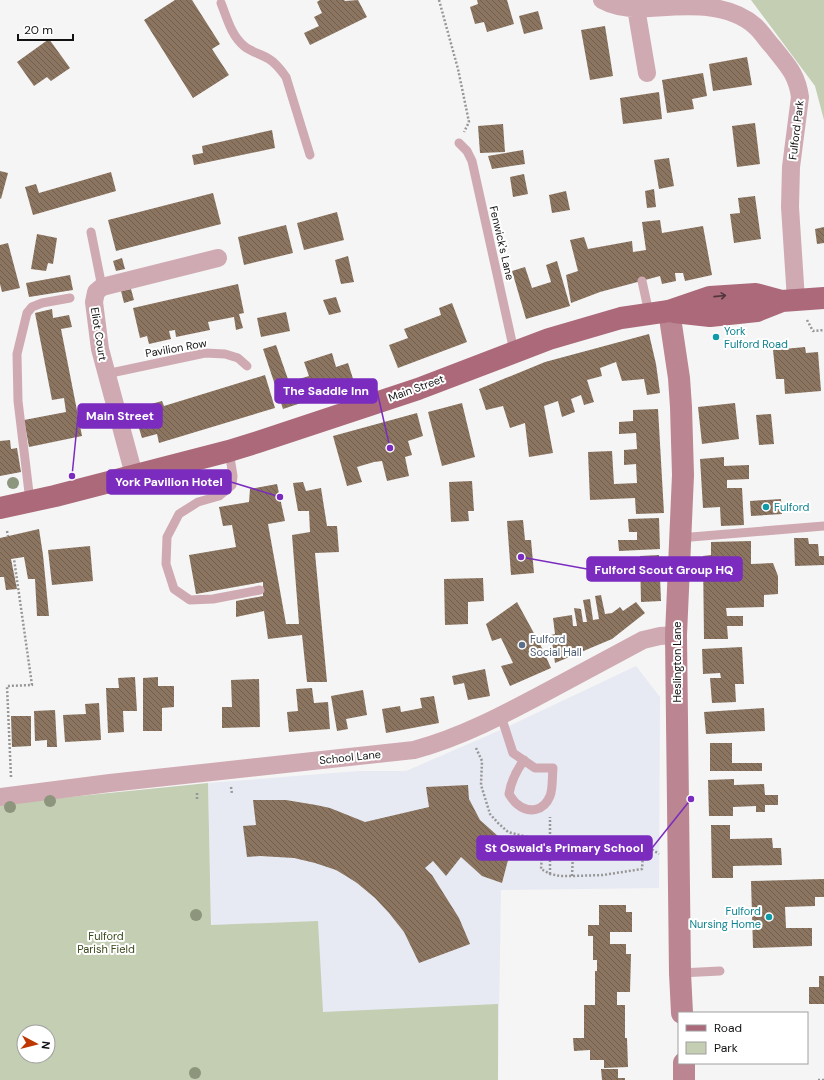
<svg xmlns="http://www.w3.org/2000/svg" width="824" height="1080" font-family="'DM Sans',sans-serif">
  <defs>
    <pattern id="building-back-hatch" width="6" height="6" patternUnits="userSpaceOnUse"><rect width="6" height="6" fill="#8b7560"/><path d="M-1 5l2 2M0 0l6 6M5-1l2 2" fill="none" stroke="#705f4e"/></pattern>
  </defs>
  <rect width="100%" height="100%" fill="#f5f5f6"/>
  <!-- built -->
  <path fill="#e7eaf2" d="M636,666L660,697L659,888L501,890L498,1080H215L208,783L359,771H406L505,728Z"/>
  <!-- green -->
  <path fill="#c3ceb3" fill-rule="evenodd" d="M751,0H824V120L815,86Z
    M208,783L211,925L318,921L323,1012L498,1004V1080H0V804ZM24,1032H48V1056H24Z"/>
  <!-- building -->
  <path fill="url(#building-back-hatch)" d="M175,0H192L220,44L212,49L229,75L193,98L144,20Z
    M320,0H344L345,1L358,0L367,17L310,45L304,33L319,26L314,17L322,13L317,2Z
    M477,0H507L514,24L487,32L484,22L475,24L470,7L478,4Z
    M538,11L543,29L524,34L519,16Z
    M605,26L613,76L590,80L581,30Z
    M49,39L70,68L51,81L47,77L34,86L17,62Z
    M747,57L752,85L713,91L709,64Z
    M703,73L707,96L692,99L694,109L667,113L662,80Z
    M659,92L662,119L623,124L620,98Z
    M755,123L760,164L737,167L732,126Z
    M503,124L505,152L480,153L478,126Z
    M272,130L275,148L194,165L192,155L203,153L202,146Z
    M523,150L525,164L492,169L488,156Z
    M669,158L674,186L659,189L654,160Z
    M0,171L8,173L1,199L0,198Z
    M111,172L116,191L33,215L25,187L36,184L39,193Z
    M524,174L528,194L513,197L510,177Z
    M654,189L656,207L647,208L645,191Z
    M566,191L570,210L552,213L549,195Z
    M213,193L221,224L116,251L108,220Z
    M755,196L761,239L734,243L730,214L740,213L738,198Z
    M337,212L344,240L304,250L297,223Z
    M660,220L662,233L703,226L712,275L685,281L683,273H675L676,281L662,284L660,276L600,292L571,303L566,275L578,271L570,240L584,237L588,249L632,241L633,252L646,250L642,222Z
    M286,225L293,253L244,265L238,237Z
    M824,227V243L817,244L815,229Z
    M37,234L57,238L53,264L48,263L46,271L31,269Z
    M8,243L20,288L2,292L0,284V245Z
    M348,256L354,282L341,284L335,260Z
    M122,258L125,269L116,271L113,261Z
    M557,261L570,306L526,319L512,271L525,267L532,288L551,282L546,265Z
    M70,275L73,290L29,297L26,283Z
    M238,284L244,313L239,314L243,328L236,330L234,317L208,322L210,330L176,337L175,330L169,331L171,339L149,344L147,336L140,338L133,308Z
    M131,289L134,300L124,303L121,291Z
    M336,297L341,312L329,315L323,300Z
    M452,303L467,342L398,368L389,345L408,338L404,329L441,315L439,308Z
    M52,309L53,318L69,315L72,327L61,329L82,436L29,447L24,420L66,412L64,398L52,400L35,313Z
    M286,312L290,331L261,337L257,318Z
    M649,334L656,364L660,393L647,395L644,379L622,381L616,362L600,368L602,376L587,380L594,402L584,405L581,395L571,399L575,412L562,417L558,401L544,406L553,453L529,457L525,423L510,428L503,406L486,410L479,389L545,362Z
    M276,345L289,382L309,376L304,362L332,353L336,367L348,363L355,385L283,409L263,349Z
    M805,347L806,353L818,352L821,391L785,394L784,379H776L773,350Z
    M265,375L275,408L159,443L157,434L142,438L133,409L162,401L164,406Z
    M462,403L475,457L442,466L428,412Z
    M735,403L739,439L702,444L698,407Z
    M658,409L664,513L636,514L635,498L590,500L588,452L612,451L614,484L637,483L636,464L624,465V450L637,449L636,433L619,434V422L633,421V410Z
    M417,413L423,436L408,441L412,455L405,457L409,476L387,481L382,461L374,462L357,467L362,482L347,486L333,436Z
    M771,414L774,444L759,445L756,415Z
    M10,440L11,449L17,448L21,472L0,476V441Z
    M724,457V466L749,465V479L727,480V488H742L744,525L721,526L720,507L703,508L700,459Z
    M472,481L474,511H468L469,521L451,522L449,482Z
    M303,482L306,491L321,488L327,526H337L339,552L315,553L327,682H307L302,635L268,639L264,611L236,617V601L263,596V582L196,594L189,555L236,547L232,525L223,526L219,507L249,502L250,489L277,484L285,521L268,524L286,624H299L292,535L310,532L309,511H298L293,483Z
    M781,499L782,514L751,516L750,501Z
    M659,518L660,549L619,551L618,540H637V532H629L628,519Z
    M523,520L525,540H531L534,573L511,575L507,521Z
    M39,529L43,555L49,616H37L35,579H28L24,557L11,559L17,589L6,590L4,577H0V538Z
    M794,538H808L809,544H818L819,556H824V565L795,566Z
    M751,541V564L773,563L778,576V594L764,595V607L726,608L727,616H743V626H727L728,639H704L703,556L711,555V542Z
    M90,546L93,581L52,585L48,550Z
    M659,555L661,601L641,602L640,556Z
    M483,578L484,601L468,602V624L445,625L444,579Z
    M601,595L605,614L612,613L620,607L623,611L636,602L645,613L612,639L555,663L551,635L555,634L553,618L572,615L573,626H577L574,608L581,609L583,622H587L583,600L590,599L593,620L599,619L595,596Z
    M517,602L542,648L551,668L510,686L501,666L513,663L501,638L492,641L486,624Z
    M742,647L744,684H735L736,702L712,703L710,678H721L720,673L703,674L702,649Z
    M485,669L490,696L468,700L464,683L454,685L452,676Z
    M135,677L137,711H123L124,732L108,733L106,688H119L118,678Z
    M158,677V686H174V707L162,708V731H143V678Z
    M259,679L260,727L222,728V707H232L231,680Z
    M312,688L314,703L328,702L330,729L289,732L287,712L298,711L296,689Z
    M363,690L367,715L346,719L348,729L337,731L331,696Z
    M434,696L439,723L386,733L382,709L400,706L401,712L422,708L420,698Z
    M99,703L101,740L65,742L63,715L86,714L85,704Z
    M764,708L765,731L706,734L704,712Z
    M55,710L57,747H47V740L35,741L34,711Z
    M11,716H31V746L12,747Z
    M710,743H732V763H762V771H710Z
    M734,779V785L764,784L765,795H778V805H765V812H756V806L733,807V816H709L708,780Z
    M468,785L469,799L480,820L499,837L513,841L502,883L482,876L461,857L446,876L433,861L425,868L432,875L459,918L470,944L419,963L404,932L389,913L375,898L357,883L346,876L336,870L315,863L294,858L260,856L247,857L243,826L256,825L253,800H286L316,805L330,808L365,822L429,807L426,787Z
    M711,825H730V839L772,838L773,848H781L782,865L733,866V878H712Z
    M824,879V897H815V906L785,907L786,928H812V946L753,948L751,881Z
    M599,905H626V912H632V932H610V944H626V954H631L630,992H617V1005H625V1038H627L628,1067L604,1068V1060H590V1050L574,1051L573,1038H584V1005H595V971H597V960H593V936H588V925H599Z
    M819,976H824V1004H809V987H819Z
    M601,1069H618V1078H625V1080H602Z"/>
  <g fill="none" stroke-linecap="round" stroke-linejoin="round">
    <!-- path -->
    <path stroke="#979798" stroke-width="2.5" stroke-dasharray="2 2" stroke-linecap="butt" d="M439,0L458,69L469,122L464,132
      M807,320L813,331L824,330
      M7,531L8,536
      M476,748L482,761L481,785L490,814L498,823L508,832L543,841L541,869L550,874L560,876H572L603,875L642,869L643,854L650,848L659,854
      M11,777L7,686L32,685L14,559
      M231,787L232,794
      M197,799V792
      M550,874V817
      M572,876L573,853L585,843
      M818,1080H824"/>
    <!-- lane -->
    <path stroke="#d0aab2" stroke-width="9" d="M221,3C227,18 231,35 244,46C251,52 261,54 269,59C276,63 281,70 286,77L310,155
      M459,143L467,151L472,161L514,351
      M91,232L102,287
      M642,281L649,313
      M106,374L205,353L225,354L238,358L247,366
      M229,451L233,476L232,485L219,496L198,502L179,514L167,537L166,564L174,589L190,600L213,599L260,590
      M30,501L18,401L17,354L27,313L32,307L42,303L70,298
      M679,538L824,526
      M501,716L513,753L535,768H553C552,777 553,789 550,796C544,811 529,814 517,804C514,802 511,797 509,794C511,781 516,771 524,760
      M680,973L720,971"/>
    <!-- street -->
    <path stroke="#d0aab2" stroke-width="18" d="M602,0C616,8 635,9 650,8C684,6 727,1 755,26C762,32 767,41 773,47C787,65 797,74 800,97L791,167L790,207L796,300
      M636,8L647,73
      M134,475L100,349L94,302L96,292L102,287L218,258
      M0,797L110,783L414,750C462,737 505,714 548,691C580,674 611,657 643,640L660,636L676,635"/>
    <!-- secondary -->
    <path stroke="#bb8591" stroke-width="22" d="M669,311L679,378L681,407L683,475L676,635L680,973L682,1013
      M684,1063V1080"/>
    <!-- primary -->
    <path stroke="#ab697a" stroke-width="22" d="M674,312L710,316L757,311L782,301L824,298
      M0,508L55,496L229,451L258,442L418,389L549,339L621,318L669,311L710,297L756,294L782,301"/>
  </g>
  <!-- trees -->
  <g fill="#8d967d">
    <circle cx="13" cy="483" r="6"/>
    <circle cx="50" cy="801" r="6"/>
    <circle cx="10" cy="807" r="6"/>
    <circle cx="196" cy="915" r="6"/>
    <circle cx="195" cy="1073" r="6"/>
  </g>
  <!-- one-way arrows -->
  <defs><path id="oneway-shaft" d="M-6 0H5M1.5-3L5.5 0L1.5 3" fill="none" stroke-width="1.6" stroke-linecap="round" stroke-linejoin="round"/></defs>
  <use stroke="#4f353c" href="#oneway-shaft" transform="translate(720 296) rotate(-6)"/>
  <!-- markers -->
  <g fill="#0f9aa8" stroke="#fff" stroke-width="1.5">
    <circle cx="716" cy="337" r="4"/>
    <circle cx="766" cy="507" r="4"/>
    <circle cx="769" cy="917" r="4"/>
  </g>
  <circle fill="#5c6f8a" stroke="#fff" stroke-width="1.5" cx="522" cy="645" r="4"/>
  <g text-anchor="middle" stroke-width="4" stroke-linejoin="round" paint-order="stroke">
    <!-- street labels -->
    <g font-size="11" fill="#121212" stroke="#fff">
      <text transform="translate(796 130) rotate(-83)" y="4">Fulford Park</text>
      <text transform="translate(502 243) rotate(77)" y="4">Fenwick's Lane</text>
      <text transform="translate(99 334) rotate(81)" y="4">Eliot Court</text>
      <text transform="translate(176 348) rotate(-10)" y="4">Pavilion Row</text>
      <text transform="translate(416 388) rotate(-20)" y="4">Main Street</text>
      <text transform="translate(677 662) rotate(-90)" y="4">Heslington Lane</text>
      <text transform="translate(350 757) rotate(-6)" y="4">School Lane</text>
    </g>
    <!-- culture labels -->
    <g font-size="11" fill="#0d838f" stroke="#fff" text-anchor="start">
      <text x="724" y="335">York<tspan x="724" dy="13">Fulford Road</tspan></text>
      <text x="774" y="511">Fulford</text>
      <text x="761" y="915" text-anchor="end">Fulford<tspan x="761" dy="13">Nursing Home</tspan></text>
    </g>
    <!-- service labels -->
    <g font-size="11" fill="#4e5e75" stroke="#fff" text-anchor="start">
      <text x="530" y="643">Fulford<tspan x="530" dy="13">Social Hall</tspan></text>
    </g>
    <!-- park labels -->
    <g font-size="11" fill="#38481a" stroke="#fff">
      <text x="106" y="940">Fulford<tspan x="106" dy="13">Parish Field</tspan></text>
    </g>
  </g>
  <!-- callouts -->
  <path fill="none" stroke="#7b2cbf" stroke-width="1.5" d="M390 448L377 391M72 476L78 416M280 497L231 482M521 557L587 569M691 799L652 848"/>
  <g fill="#7b2cbf" stroke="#fff" stroke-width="1.5">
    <circle cx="390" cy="448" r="4"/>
    <circle cx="72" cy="476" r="4"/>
    <circle cx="280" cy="497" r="4"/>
    <circle cx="521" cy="557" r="4"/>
    <circle cx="691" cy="799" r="4"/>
  </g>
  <g fill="#7b2cbf" stroke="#7b2cbf" stroke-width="1.5">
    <rect x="275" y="379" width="102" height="24" rx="4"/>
    <rect x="78" y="404" width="84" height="24" rx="4"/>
    <rect x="107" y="470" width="124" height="24" rx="4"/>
    <rect x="587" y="557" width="155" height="24" rx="4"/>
    <rect x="477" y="836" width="175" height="24" rx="4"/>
  </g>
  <g font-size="12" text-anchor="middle" font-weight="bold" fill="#fff">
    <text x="326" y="395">The Saddle Inn</text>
    <text x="120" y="420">Main Street</text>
    <text x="169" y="486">York Pavilion Hotel</text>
    <text x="664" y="574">Fulford Scout Group HQ</text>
    <text x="564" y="852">St Oswald's Primary School</text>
  </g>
  <!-- legend -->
  <rect x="678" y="1012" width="130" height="52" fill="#ffffff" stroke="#a0a0a0"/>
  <rect x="686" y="1025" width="20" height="6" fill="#ab697a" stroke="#a0a0a0"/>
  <text x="714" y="1032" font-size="12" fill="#121212">Road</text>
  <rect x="686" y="1042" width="20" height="12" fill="#c3ceb3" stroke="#a0a0a0"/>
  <text x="714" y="1052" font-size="12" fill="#121212">Park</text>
  <!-- north arrow -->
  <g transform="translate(36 1044) rotate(97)"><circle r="19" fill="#ffffff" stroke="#a0a0a0"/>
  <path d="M0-3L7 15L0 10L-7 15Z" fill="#be3600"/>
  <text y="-6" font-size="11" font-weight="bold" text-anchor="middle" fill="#121212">N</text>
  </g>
  <!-- scale -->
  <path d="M18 34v6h55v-6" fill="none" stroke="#121212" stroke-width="2"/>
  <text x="24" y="34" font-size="12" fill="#121212" stroke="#ffffff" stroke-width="3" paint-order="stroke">20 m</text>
</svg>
